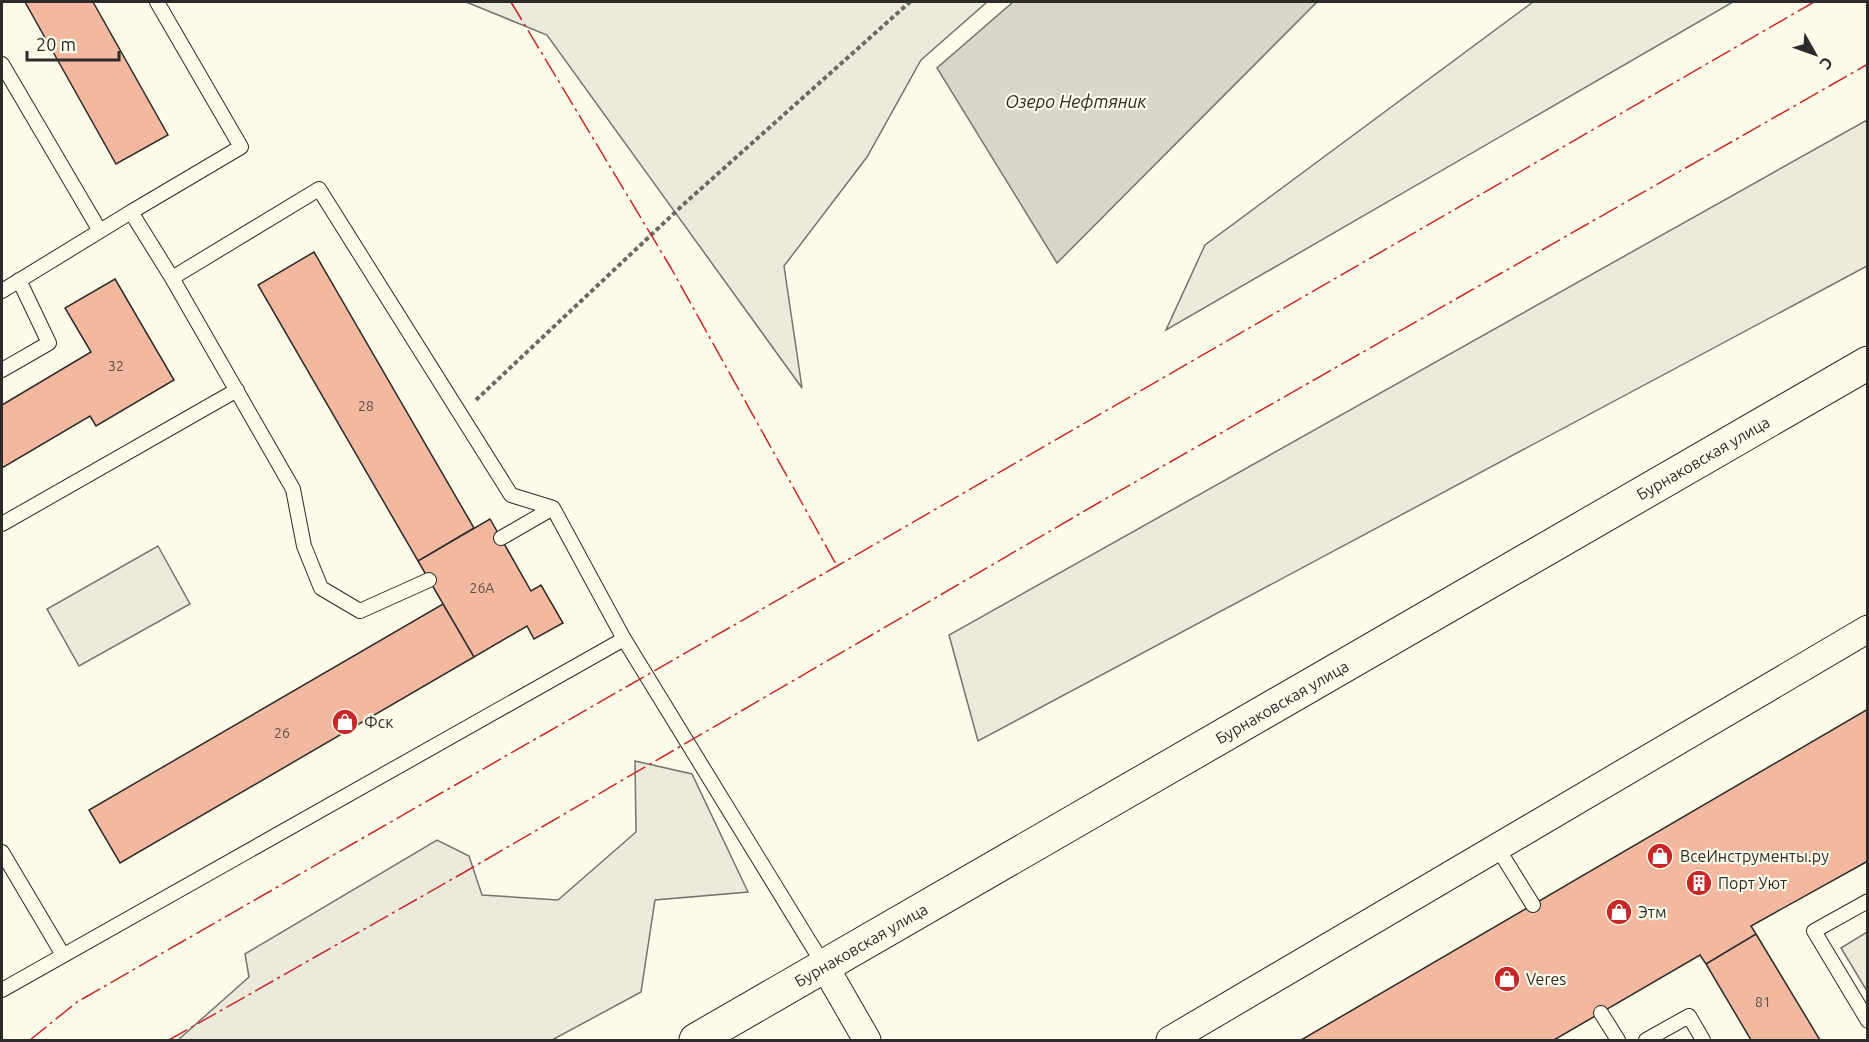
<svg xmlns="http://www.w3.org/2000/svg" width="1869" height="1042" font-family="Ubuntu,sans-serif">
  <rect width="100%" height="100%" fill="#fdfbea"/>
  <!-- green -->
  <path fill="#ecebdb" stroke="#74746e" stroke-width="1.5" d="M466,2H987L921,60L867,157L784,266L802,388L547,35Z
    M1533,2H1733L1166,330L1205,245Z
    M1867,120V266L978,741L949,635Z
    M158,546L190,604L79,666L47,609Z
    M635,761L692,774L748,892L655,900L641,992L552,1040H178L249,977L245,954L437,840L469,856L482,895L558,900L636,832Z
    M1867,932V991L1841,948Z"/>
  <!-- water -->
  <path fill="#d8d7c9" stroke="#74746e" stroke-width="1.5" d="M1013,2H1317L1057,263L937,68Z"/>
  <!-- building -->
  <path fill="#f2b8a0" stroke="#2b2b2b" stroke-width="1.5" d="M25,2H93L168,135L116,164Z
    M314,252L474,528L418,561L258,285Z
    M115,279L174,380L96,426L90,416L2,468V405L91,352L65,308Z
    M490,519L531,591L541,585L563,623L534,639L527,626L474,657L418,561Z
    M443,604L474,657L120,863L89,810Z
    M1868,709V861L1751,926L1756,934L1706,964L1700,955L1554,1040H1301Z
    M1756,934L1820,1040H1751L1706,964Z"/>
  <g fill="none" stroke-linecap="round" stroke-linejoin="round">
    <!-- lane casing -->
    <g stroke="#2b2b2b" stroke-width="16">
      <path id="lane" d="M2,64L100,231
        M131,212L241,147L157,2
        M172,278L319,189L511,495L553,508L624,639L825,967
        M2,291L131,212L172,278L293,489L304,546L321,588L360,611L429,580
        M2,370L49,343L19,280
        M2,524L237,390
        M501,538L553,508
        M1497,847L1533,905
        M2,852L63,955
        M1868,901L1814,931L1868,1021
        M2,990L624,639
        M1601,1013L1618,1040
        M1646,1040L1689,1016L1703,1040"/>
    </g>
    <!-- street casing -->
    <g stroke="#2b2b2b" stroke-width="29">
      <path id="street" d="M825,967L867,1040
        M1170,1040L1868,629"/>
    </g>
    <!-- secondary casing -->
    <g stroke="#2b2b2b" stroke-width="35">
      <path id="secondary" d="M696,1040L1868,363"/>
    </g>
    <!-- path -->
    <path stroke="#6a6964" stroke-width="4" stroke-dasharray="4.5 3" stroke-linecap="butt" d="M476,400L685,203L910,2"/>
    <!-- lane -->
    <use href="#lane" stroke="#fdfbea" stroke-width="14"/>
    <!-- street -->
    <use href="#street" stroke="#fdfbea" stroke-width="27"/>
    <!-- secondary -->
    <use href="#secondary" stroke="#fdfbea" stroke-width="33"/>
    <!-- power -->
    <path stroke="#c62828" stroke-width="1.5" stroke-dasharray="21 4.5 3 4.5" stroke-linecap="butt" d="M511,2L671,268L837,566
      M30,1040L77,1002L837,566L1814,2
      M169,1040L463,873L1100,502L1868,64"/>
  </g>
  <!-- icons -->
  <defs>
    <g id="shop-disc" transform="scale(1.35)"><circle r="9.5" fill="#c62828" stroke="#fdfbea"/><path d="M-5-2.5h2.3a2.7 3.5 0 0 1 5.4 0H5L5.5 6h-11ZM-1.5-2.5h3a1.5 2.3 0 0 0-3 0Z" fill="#fff"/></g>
    <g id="building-disc" transform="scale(1.35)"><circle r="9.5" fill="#c62828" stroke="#fdfbea"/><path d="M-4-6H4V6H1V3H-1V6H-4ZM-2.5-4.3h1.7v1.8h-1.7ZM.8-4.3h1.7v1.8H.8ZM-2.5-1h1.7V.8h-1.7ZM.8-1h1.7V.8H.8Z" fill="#fff"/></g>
  </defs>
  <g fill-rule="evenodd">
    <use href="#shop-disc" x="345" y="722"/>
    <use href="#shop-disc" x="1660" y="856"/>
    <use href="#building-disc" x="1699" y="883"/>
    <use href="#shop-disc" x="1619" y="912"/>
    <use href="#shop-disc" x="1507" y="979"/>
  </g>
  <g text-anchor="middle" stroke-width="4.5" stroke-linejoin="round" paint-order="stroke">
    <!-- number labels -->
    <g font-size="14" fill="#5d4e48">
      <text x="116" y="371">32</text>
      <text x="366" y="411">28</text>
      <text x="482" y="593">26А</text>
      <text x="282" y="738">26</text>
      <text x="1763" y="1007">81</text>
    </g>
    <!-- street labels -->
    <g font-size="16" fill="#2b2b2b" stroke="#fdfbea">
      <text transform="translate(1703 458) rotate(-30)" y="6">Бурнаковская улица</text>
      <text transform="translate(1282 702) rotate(-30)" y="6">Бурнаковская улица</text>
      <text transform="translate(861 945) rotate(-30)" y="6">Бурнаковская улица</text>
    </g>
    <!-- poi labels -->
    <g font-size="16" fill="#2b2b2b" stroke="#fdfbea" text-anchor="start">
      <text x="364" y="728">Фск</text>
      <text x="1680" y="862">ВсеИнструменты.ру</text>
      <text x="1718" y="889">Порт Уют</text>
      <text x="1638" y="918">Этм</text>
      <text x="1526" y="985">Veres</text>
    </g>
    <!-- water labels -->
    <g font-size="18" font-style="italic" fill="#2b2b2b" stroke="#fdfbea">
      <text x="1076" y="108">Озеро Нефтяник</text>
    </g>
  </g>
  <!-- border -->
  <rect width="1869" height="1042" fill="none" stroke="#2b2b2b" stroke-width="6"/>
  <!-- north arrow -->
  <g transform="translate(1815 54) rotate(130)" stroke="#fdfbea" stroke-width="4.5" paint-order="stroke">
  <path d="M0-4.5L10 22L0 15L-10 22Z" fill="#2b2b2b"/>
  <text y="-9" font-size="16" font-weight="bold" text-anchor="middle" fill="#2b2b2b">С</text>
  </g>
  <!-- scale -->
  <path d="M27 51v9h92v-9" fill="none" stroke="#2b2b2b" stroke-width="3"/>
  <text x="36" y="51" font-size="18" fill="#2b2b2b" stroke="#fdfbea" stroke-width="4.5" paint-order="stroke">20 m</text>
</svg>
